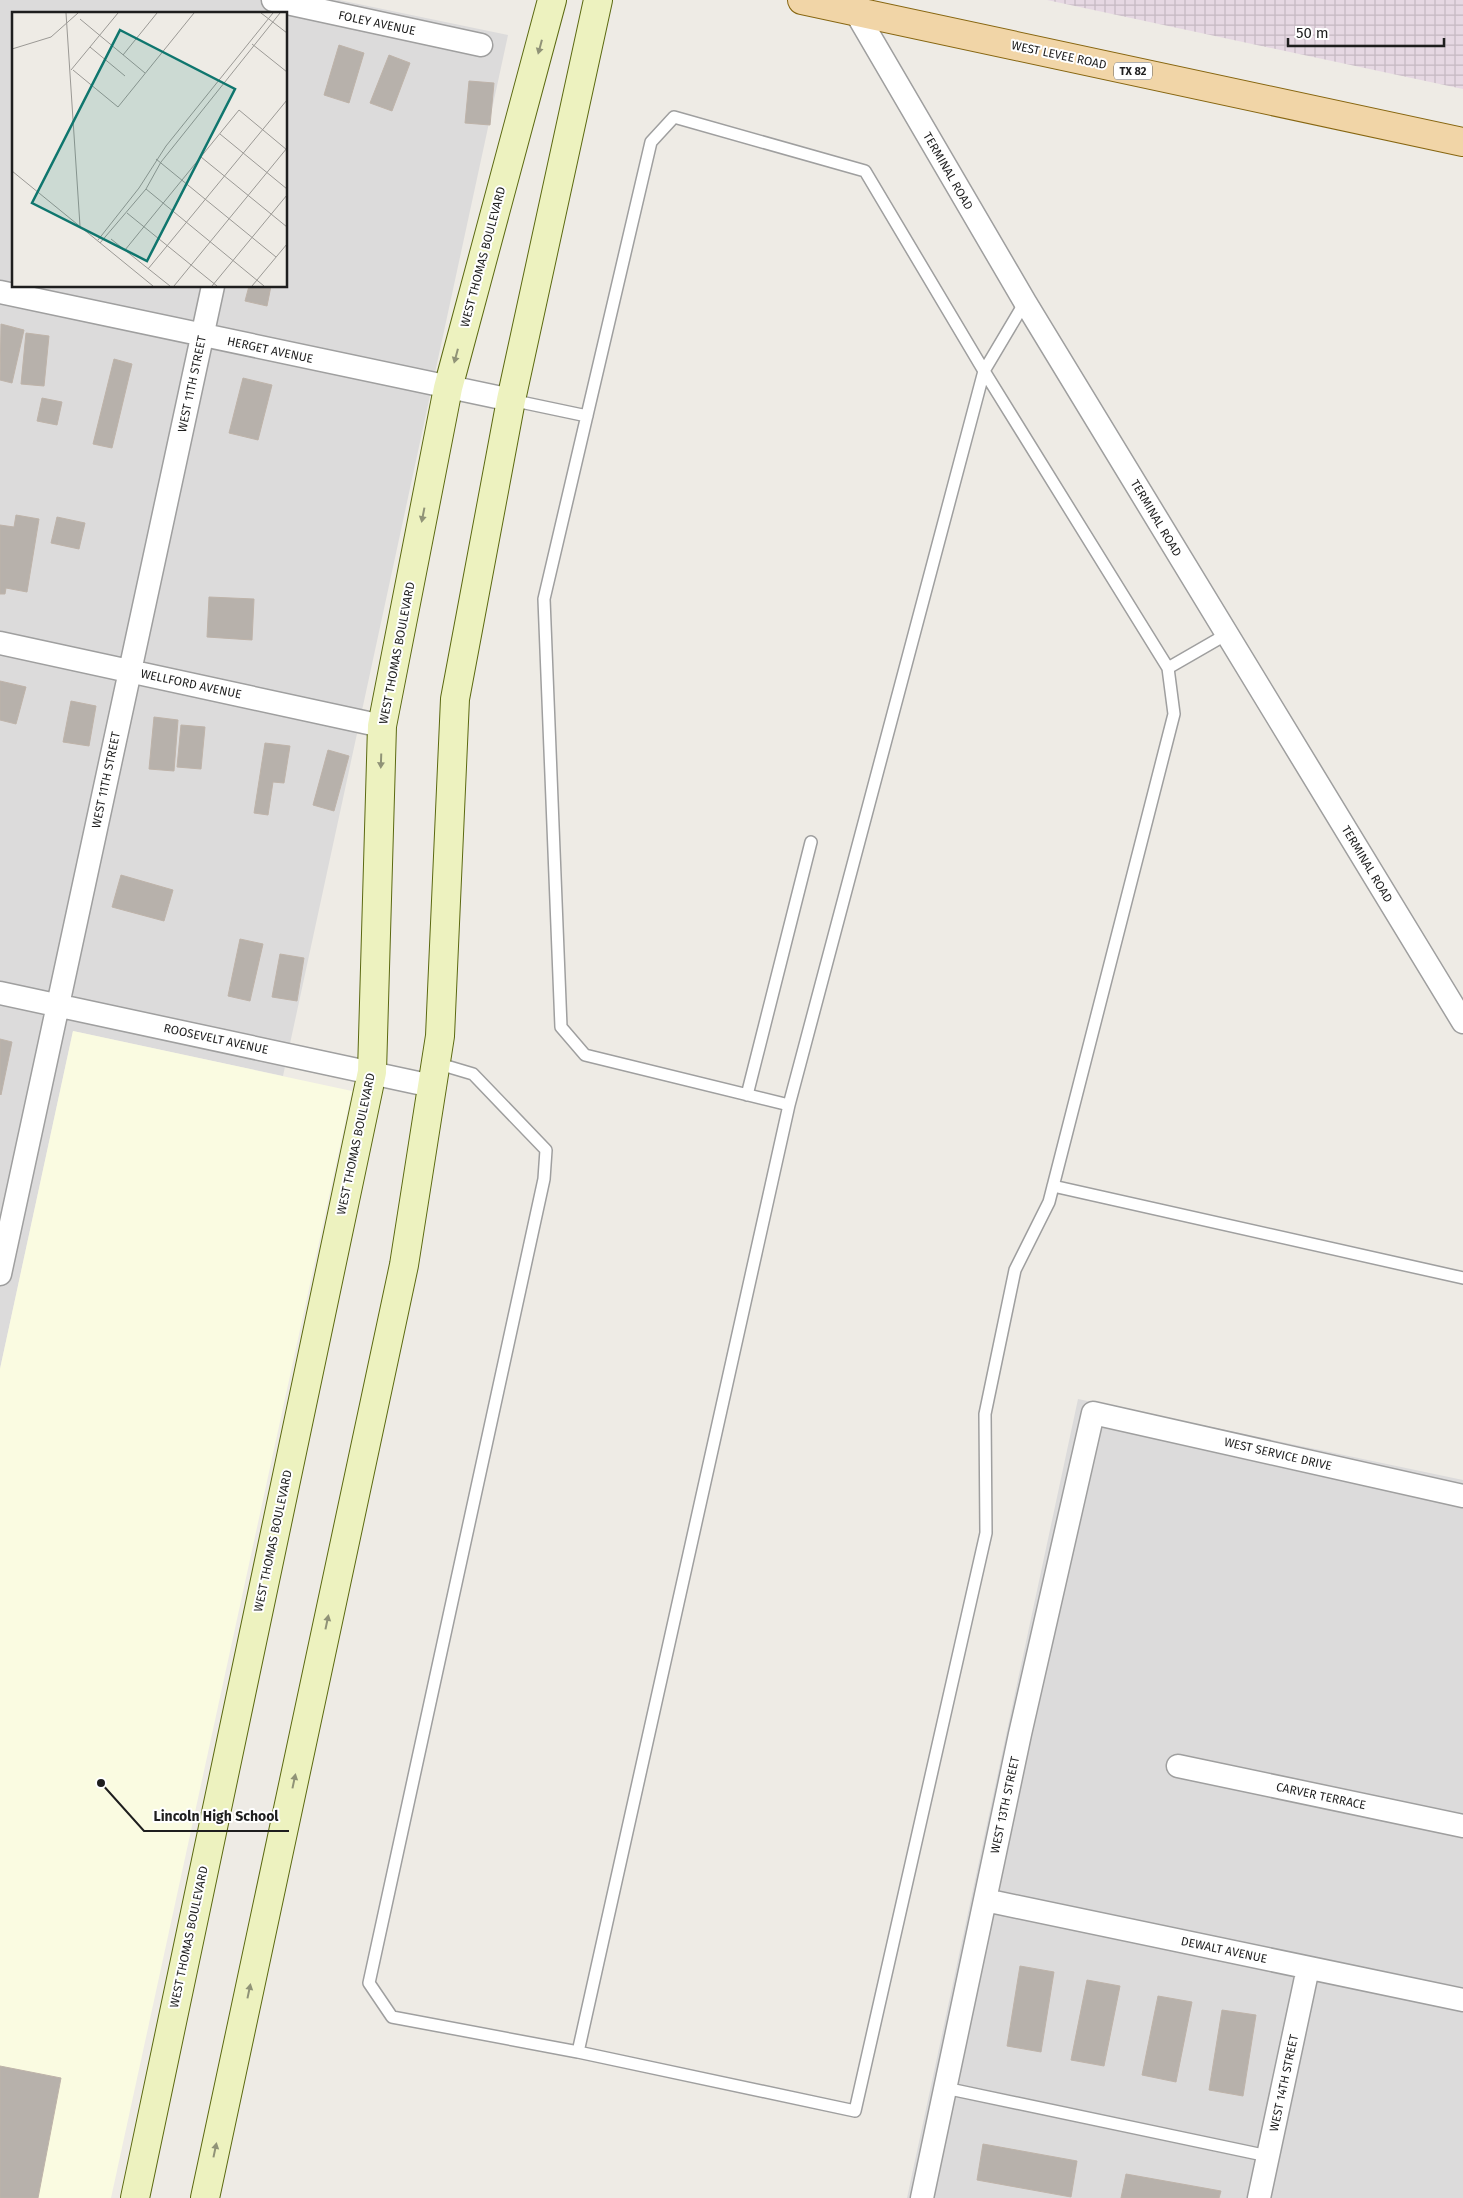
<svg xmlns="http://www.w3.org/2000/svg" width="1463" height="2198" font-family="'Fira Sans',sans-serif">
  <defs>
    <pattern id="industrial-grid" width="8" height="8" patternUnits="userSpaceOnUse" patternTransform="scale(1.25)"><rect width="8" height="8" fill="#e6d8e3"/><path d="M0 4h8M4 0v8" fill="none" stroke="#c5b9c2"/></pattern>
  </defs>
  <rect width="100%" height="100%" fill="#eeebe5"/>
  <!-- residential -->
  <path fill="#dcdbdb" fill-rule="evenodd" d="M0,0H339L508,35L283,1076L73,1031L0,1369ZM14,14H286V286H14Z
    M1078,1399L1463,1480V2198H907Z"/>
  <!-- industrial -->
  <path fill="url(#industrial-grid)" d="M1047,0H1463V89Z"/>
  <!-- education -->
  <path fill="#fafbe1" d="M73,1031L352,1091L111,2198H0V1369Z"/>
  <!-- building -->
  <path fill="#b7b1ab" stroke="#beb3a9" d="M339,45L364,53L349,103L324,95Z
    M389,55L410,63L392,111L370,103Z
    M469,81L494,83L490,125L465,123Z
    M249,286H271L267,306L245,301Z
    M1,324L24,330L12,383L0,380Z
    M26,333L49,336L44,386L21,384Z
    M114,359L132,364L112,448L93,444Z
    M243,378L272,385L258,440L229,433Z
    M42,398L62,402L57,425L37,421Z
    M16,515L39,519L27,592L6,588L5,594H0V525L14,527Z
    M57,517L85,523L79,549L51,543Z
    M209,597L254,599L252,640L207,637Z
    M0,681L26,687L16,724L0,720Z
    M71,701L96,706L89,746L63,742Z
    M154,717L178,720L174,771L149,769Z
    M181,725L205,727L201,769L177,767Z
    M265,743L290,746L284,783L273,782L268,815L254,813Z
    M328,750L349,756L334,811L313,805Z
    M121,875L173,890L164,921L112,907Z
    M240,939L263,944L250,1001L228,996Z
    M280,954L304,958L297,1001L272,997Z
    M0,1039L12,1042L1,1095L0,1094Z
    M1020,1966L1054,1972L1041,2052L1007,2046Z
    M1087,1980L1120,1986L1104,2066L1071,2060Z
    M1158,1996L1192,2002L1176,2082L1142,2075Z
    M1222,2010L1256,2015L1243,2096L1209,2090Z
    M0,2066L61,2078L38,2198H0Z
    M983,2144L1077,2161L1071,2197L977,2180Z
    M1126,2174L1221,2191L1219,2198H1121Z"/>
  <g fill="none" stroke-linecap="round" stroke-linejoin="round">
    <!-- lane casing -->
    <g stroke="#9f9f9f" stroke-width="14">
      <path id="lane" d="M511,400L587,416
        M1168,668L1227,634
        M436,1063L473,1074L546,1150L544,1179L369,1983L392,2017L578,2052L855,2111L986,1533L985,1414L1015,1270L1049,1202L1174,714L1168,668L984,371L865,171L674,117L651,142L544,599L561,1027L585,1055L789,1105
        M747,1095L811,842
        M1053,1186L1463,1278
        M578,2052L789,1105L984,371L1025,302
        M945,2088L1268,2156"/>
    </g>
    <!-- street casing -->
    <g stroke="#9f9f9f" stroke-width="25">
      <path id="street" d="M273,0L481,45
        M855,11L1025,302L1463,1022
        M0,292L511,400
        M0,643L382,726
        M0,993L432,1086
        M0,1274L213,286
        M1178,1766L1463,1826
        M985,1900L1463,2000
        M922,2198L1020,1734L1093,1413L1463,1496
        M1259,2198L1308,1968"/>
    </g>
    <!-- secondary casing -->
    <g stroke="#5b6911" stroke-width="30">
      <path id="secondary" d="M135,2198L372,1072L382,726L448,388L552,0
        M205,2198L404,1265L440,1036L455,699L511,400L598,0"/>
    </g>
    <!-- primary casing -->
    <g stroke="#876611" stroke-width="30">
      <path id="primary" d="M802,0L1463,142"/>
    </g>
    <!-- lane -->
    <use href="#lane" stroke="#fff" stroke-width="11"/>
    <!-- street -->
    <use href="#street" stroke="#fff" stroke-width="22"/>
    <!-- secondary -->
    <use href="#secondary" stroke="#edf2bf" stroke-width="28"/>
    <!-- primary -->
    <use href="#primary" stroke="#f1d5a7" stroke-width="28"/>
  </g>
  <!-- one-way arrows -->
  <defs><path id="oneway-solid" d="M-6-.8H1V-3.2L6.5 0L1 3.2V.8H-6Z" transform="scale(1.25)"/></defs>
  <g fill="#909377">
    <use href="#oneway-solid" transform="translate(540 47) rotate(105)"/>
    <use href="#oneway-solid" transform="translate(456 356) rotate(105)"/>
    <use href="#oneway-solid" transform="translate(423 515) rotate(101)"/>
    <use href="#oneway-solid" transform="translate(381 761) rotate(92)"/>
    <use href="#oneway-solid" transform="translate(327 1622) rotate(-78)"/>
    <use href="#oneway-solid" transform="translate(294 1781) rotate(-78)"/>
    <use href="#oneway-solid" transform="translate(249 1991) rotate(-78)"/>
    <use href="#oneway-solid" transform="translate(215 2150) rotate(-78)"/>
  </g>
  <g text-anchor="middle" stroke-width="4" stroke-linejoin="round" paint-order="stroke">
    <!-- shield labels -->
    <rect fill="#fff" stroke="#626262" stroke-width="1" x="1114" y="62.5" width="38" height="17" rx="4"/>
    <g font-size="11" font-weight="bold" fill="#1e1e1e">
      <text x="1133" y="75">TX 82</text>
    </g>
    <!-- street labels -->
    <g font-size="12" fill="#1e1e1e" stroke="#fff">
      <text transform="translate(377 23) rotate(12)" y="4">FOLEY AVENUE</text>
      <text transform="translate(1059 55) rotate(12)" y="4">WEST LEVEE ROAD</text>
      <text transform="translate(948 171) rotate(60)" y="4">TERMINAL ROAD</text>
      <text transform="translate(483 257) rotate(-75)" y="4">WEST THOMAS BOULEVARD</text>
      <text transform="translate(270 350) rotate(12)" y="4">HERGET AVENUE</text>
      <text transform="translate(192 384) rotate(-78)" y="4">WEST 11TH STREET</text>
      <text transform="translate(1156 518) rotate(59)" y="4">TERMINAL ROAD</text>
      <text transform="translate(397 653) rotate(-79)" y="4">WEST THOMAS BOULEVARD</text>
      <text transform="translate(191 684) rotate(12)" y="4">WELLFORD AVENUE</text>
      <text transform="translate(106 780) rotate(-78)" y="4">WEST 11TH STREET</text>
      <text transform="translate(1367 864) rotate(59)" y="4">TERMINAL ROAD</text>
      <text transform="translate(216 1039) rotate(12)" y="4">ROOSEVELT AVENUE</text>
      <text transform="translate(356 1144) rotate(-78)" y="4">WEST THOMAS BOULEVARD</text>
      <text transform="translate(1278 1454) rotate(13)" y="4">WEST SERVICE DRIVE</text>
      <text transform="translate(273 1541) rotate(-78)" y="4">WEST THOMAS BOULEVARD</text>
      <text transform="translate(1321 1796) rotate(12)" y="4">CARVER TERRACE</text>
      <text transform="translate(1005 1805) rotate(-78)" y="4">WEST 13TH STREET</text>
      <text transform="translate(189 1937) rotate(-78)" y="4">WEST THOMAS BOULEVARD</text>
      <text transform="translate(1224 1950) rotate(12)" y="4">DEWALT AVENUE</text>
      <text transform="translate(1284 2083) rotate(-78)" y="4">WEST 14TH STREET</text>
    </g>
  </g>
  <!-- overview -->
  <g transform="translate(12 12)">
    <rect width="275" height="275" fill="#eeebe5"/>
    <path fill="none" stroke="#9b9995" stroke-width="1" d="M54,1L68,214M249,1L275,21M68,7L133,61M240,32L275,60M78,35L113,64M0,37L39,25L66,1M111,43L145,1M59,58L106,1M61,58L106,95L182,1M208,122L275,177M189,145L275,215M144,147L264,245M0,159L141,274M134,177L252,274M115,201L205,274M99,227L158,274M86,228L127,176L154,134L261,1M88,231L134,177L149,150L268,1M113,238L227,98L275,138M136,257L275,88M162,274L275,136M200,274L275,183M240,274L275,232"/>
    <path fill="#0f766e" fill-opacity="0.15" stroke="#0f766e" stroke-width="2.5" d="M108,18L223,77L135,249L20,191Z"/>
    <rect width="275" height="275" fill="none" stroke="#1e1e1e" stroke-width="2.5"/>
  </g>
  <!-- callouts -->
  <path fill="none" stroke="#1e1e1e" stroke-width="2" d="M101 1783L144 1831H289"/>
  <circle fill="#1e1e1e" stroke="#fff" stroke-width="2" cx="101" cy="1783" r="5"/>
  <g font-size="14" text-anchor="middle" font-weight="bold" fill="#1e1e1e" stroke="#fff" stroke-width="4" stroke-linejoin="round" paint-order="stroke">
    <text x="216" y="1821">Lincoln High School</text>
  </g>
  <!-- scale -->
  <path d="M1288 38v8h156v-8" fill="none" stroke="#1e1e1e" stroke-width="2.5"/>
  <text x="1296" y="38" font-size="15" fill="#1e1e1e" stroke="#ffffff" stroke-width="4" paint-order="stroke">50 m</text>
</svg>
